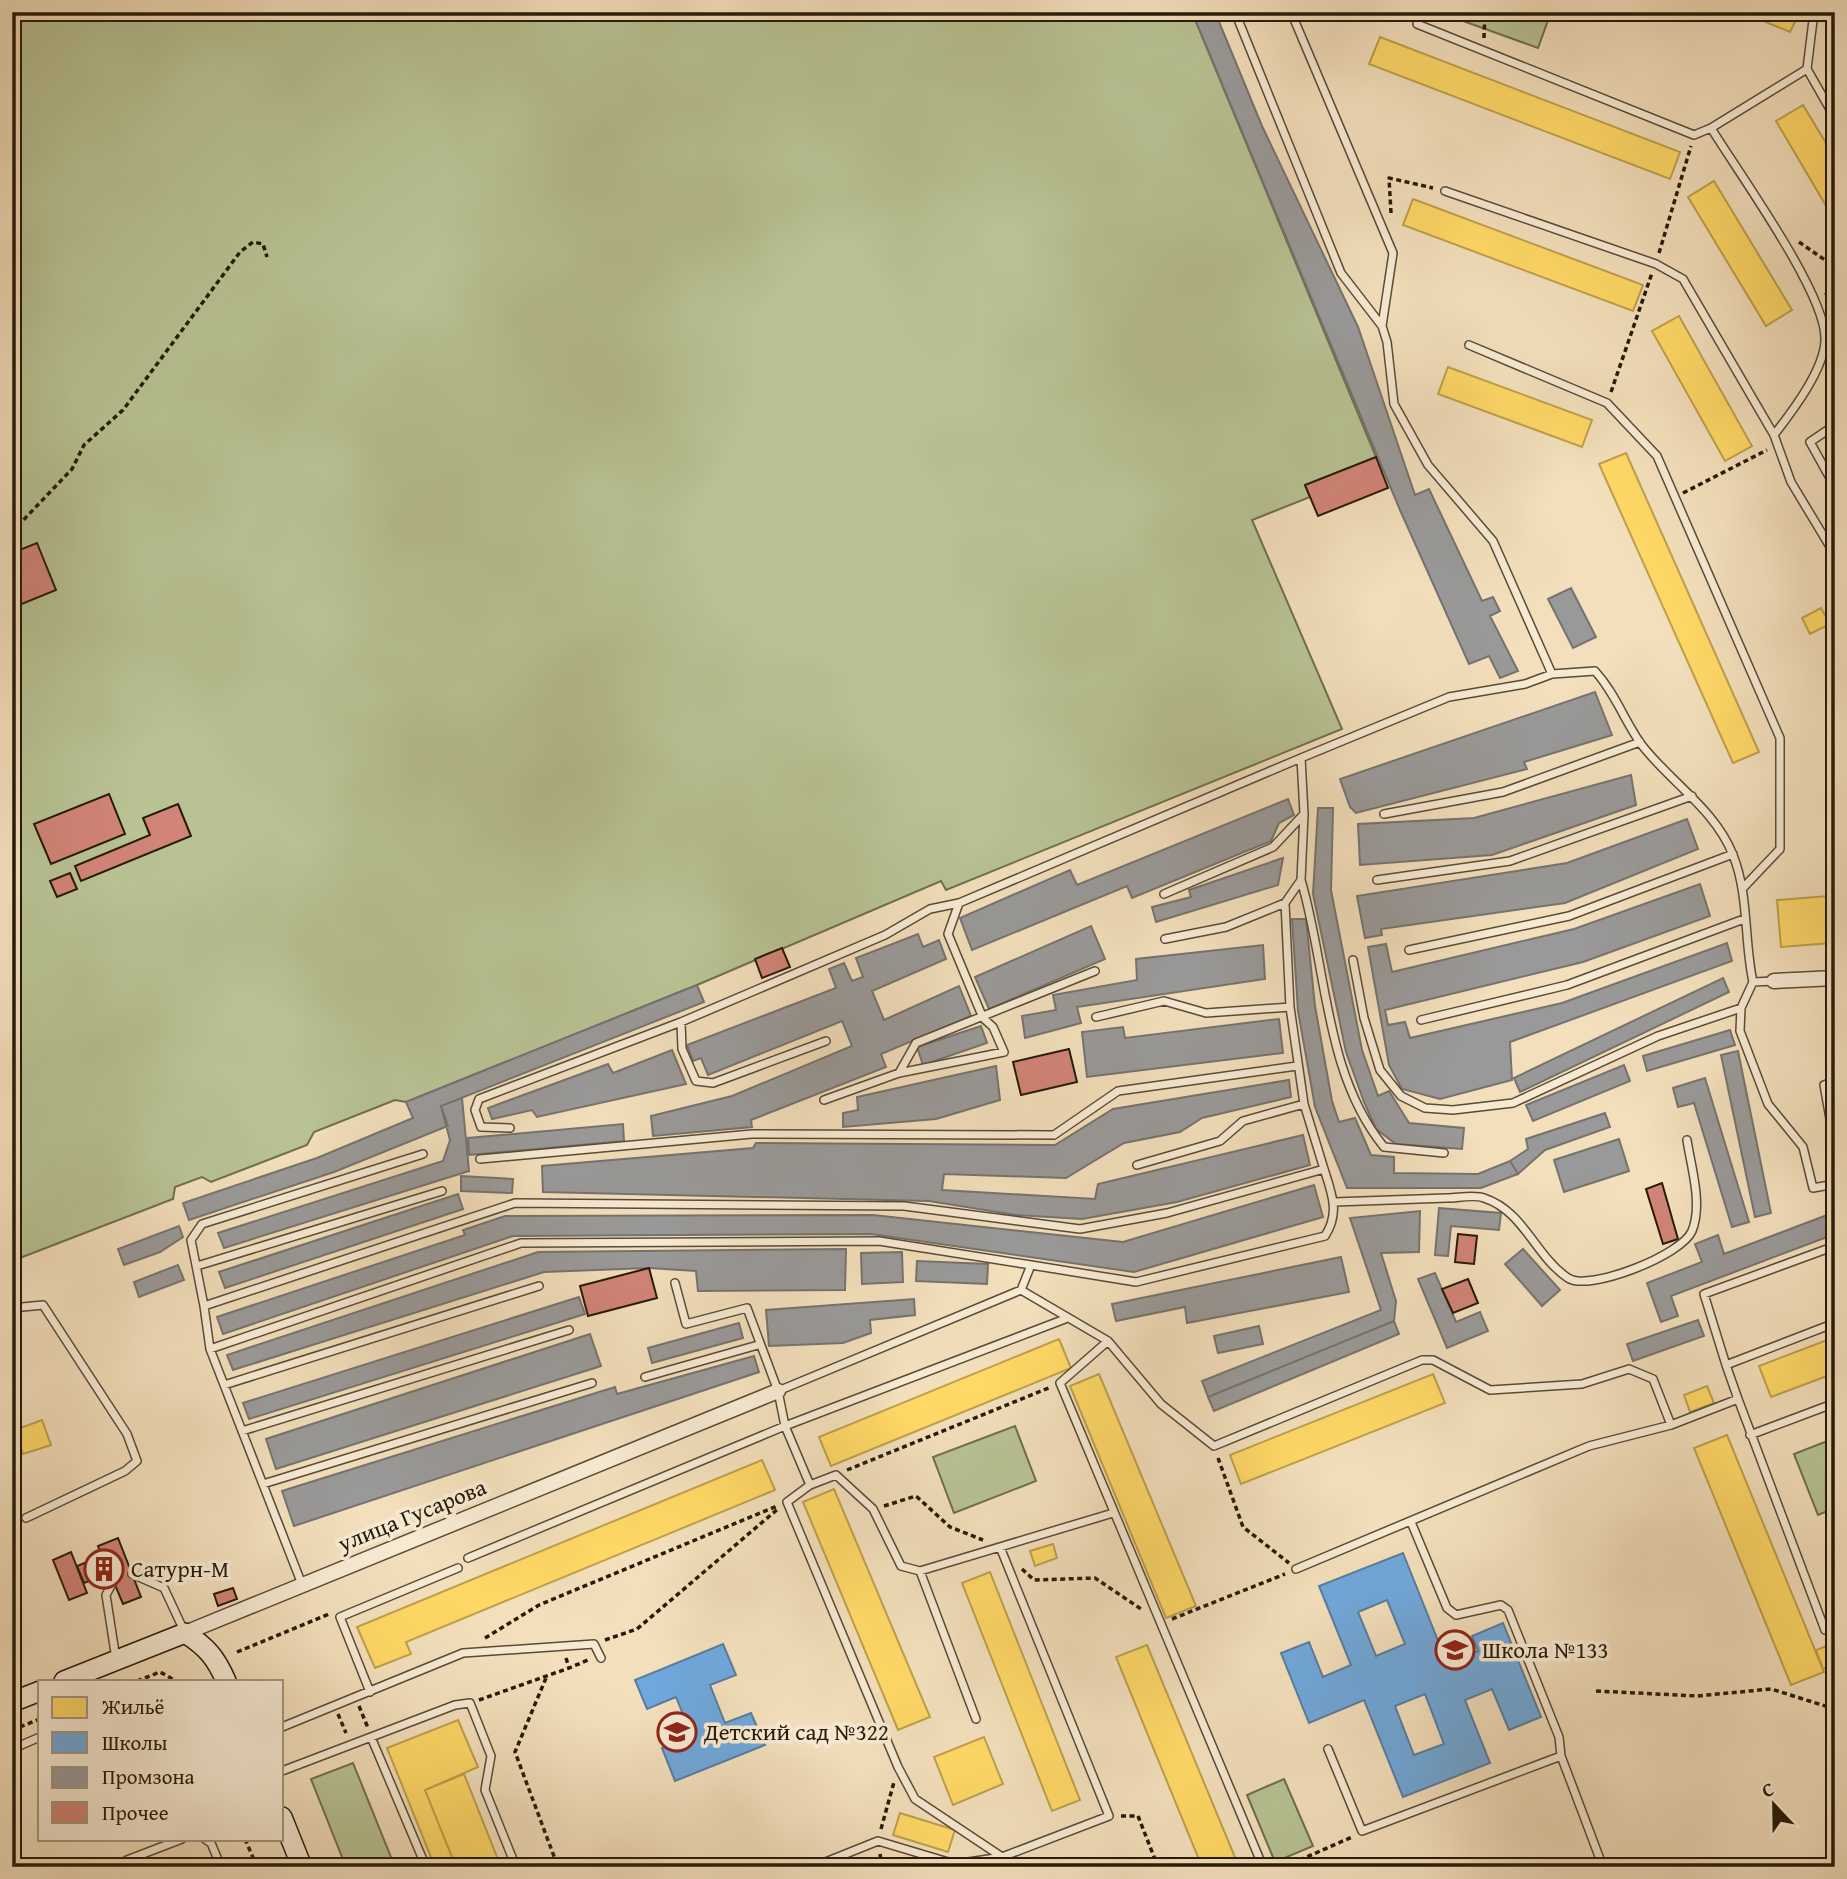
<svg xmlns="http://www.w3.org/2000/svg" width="1847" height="1879" font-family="'Gentium Book Plus',serif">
  <rect width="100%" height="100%" fill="#f3dfbc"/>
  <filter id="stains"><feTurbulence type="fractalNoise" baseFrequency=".00286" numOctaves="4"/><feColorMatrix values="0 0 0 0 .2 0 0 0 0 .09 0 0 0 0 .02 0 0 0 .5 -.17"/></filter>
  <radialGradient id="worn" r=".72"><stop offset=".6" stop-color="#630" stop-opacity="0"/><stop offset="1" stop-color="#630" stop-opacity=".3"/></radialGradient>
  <!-- green -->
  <path fill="#b8c293" stroke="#6f6e4e" stroke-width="2" d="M12,12H1192L1376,457L1305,485L1310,497L1252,520L1342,729L946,890L941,881L697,985L406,1102L395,1100L314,1132L307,1145L211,1182L202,1177L175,1187L173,1199L12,1261Z
    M1451,12H1551L1538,48L1449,16Z
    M1015,1426L1036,1481L954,1513L933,1457Z
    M1835,1438V1508L1818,1515L1794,1454Z
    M353,1763L395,1867H346L311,1779Z
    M1284,1779L1313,1846L1275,1862L1247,1795Z"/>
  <!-- homes -->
  <path fill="#ffd966" stroke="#bea04a" stroke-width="2" d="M1742,12H1800L1790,32Z
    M1380,37L1680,152L1670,179L1369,64Z
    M1803,105L1835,158V221L1776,121Z
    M1714,181L1792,310L1766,326L1688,197Z
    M1413,199L1643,285L1633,311L1403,225Z
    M1679,316L1752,446L1725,461L1652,331Z
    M1448,367L1592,420L1582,447L1438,394Z
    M1626,453L1759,752L1733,763L1599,464Z
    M1821,608L1830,624L1810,634L1802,618Z
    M1828,896L1832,943L1781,947L1777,900Z
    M1835,1337V1373L1771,1397L1759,1366Z
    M1059,1339L1071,1368L831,1466L819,1437Z
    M1099,1374L1196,1606L1166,1618L1070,1386Z
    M1433,1374L1445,1403L1241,1484L1230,1455Z
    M1707,1386L1714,1403L1690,1412L1684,1395Z
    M42,1420L51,1445L23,1454L15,1430Z
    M1727,1435L1824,1672L1791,1685L1694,1448Z
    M762,1460L775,1490L406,1642L411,1654L375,1668L357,1627Z
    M834,1489L930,1717L898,1730L803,1502Z
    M1053,1544L1057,1558L1035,1566L1030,1551Z
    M990,1572L1080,1800L1052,1811L962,1583Z
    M1835,1643V1664L1823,1669L1816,1650Z
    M1147,1645L1239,1867H1202L1116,1657Z
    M458,1720L478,1767L425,1790L456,1867H435L387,1748Z
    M984,1737L1003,1784L953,1805L934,1757Z
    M464,1774L501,1867H456L425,1790Z
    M900,1813L955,1830L948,1852L893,1835Z"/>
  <!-- schools -->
  <path fill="#6fa8dc" stroke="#597d9d" stroke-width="2" fill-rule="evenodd" d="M1403,1553L1447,1663L1478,1651L1472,1636L1503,1623L1541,1717L1509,1730L1492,1689L1465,1700L1490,1763L1403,1797L1364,1700L1309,1723L1281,1653L1309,1642L1323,1677L1351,1665L1319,1586ZM1387,1600L1405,1644L1376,1656L1358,1612ZM1425,1694L1444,1744L1414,1755L1395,1706Z
    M723,1644L736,1675L710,1685L725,1723L751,1713L765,1745L675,1781L662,1748L692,1736L676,1697L647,1709L635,1680Z"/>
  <!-- industry -->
  <path fill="#999" stroke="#76736e" stroke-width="2" d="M1192,12H1215L1262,126L1358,327L1415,495L1429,489L1482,601L1493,597L1500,611L1490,616L1518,671L1500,678L1489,656L1469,664L1400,510Z
    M1571,588L1596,637L1573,648L1548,599Z
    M1595,692L1612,735L1524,762L1527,769L1356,813L1350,807L1340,779Z
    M1631,775L1636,805L1492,855L1360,865L1358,824L1474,818Z
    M1288,799L1294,815L1279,823L1271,841L1132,898L1127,886L972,950L960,918L1070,870L1077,885Z
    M1318,808H1333L1331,890L1362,1050L1378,1096L1389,1091L1409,1123L1464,1128L1462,1149L1396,1144L1376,1129L1364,1102L1346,1052L1313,894Z
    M1687,819L1698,849L1565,903L1381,929L1382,935L1365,938L1357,896L1567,863Z
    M1283,858L1278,885L1156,922L1152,907L1191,897L1189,890Z
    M1700,884L1710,916L1583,962L1385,1010L1388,1025L1405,1022L1410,1038L1562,1003L1727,943L1732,961L1510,1042L1512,1080L1440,1099L1402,1089L1389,1065L1368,947L1386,944L1392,972L1574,929Z
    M1292,919H1306L1315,1006L1332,1101L1339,1122L1355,1118L1371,1155L1394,1157V1173L1478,1174L1510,1161L1518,1174L1481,1188H1347L1315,1107L1298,1011Z
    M1091,926L1105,959L989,1009L975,977Z
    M918,934L923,947L939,940L946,959L872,991L884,1020L959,986L971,1016L881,1054L886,1067L751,1120L752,1127L653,1136L651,1116L732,1096L852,1046L842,1021L708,1075L701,1058L693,1061L687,1045L836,988L829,969L844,963L852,981L863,977L856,958Z
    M1263,945L1265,979L1077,1007L1081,1023L1025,1038L1022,1016L1056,1010L1053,995L1137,980L1136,959Z
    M1723,978L1729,992L1520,1092L1514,1078Z
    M697,985L704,1002L441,1106L448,1126L334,1172L189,1220L183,1203L317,1158L413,1118L406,1102Z
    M1279,1019L1283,1053L1087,1077L1082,1032L1123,1027L1125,1038Z
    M981,1026L987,1043L923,1065L917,1047Z
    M1730,1030L1735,1045L1647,1071L1643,1056Z
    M672,1050L686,1084L537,1117L532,1110L492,1119L488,1108L608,1064L613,1073Z
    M1738,1051L1771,1213L1755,1217L1721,1055Z
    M1624,1065L1630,1081L1533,1121L1526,1105Z
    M996,1066L1000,1100L936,1119L843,1127V1113L858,1110L857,1097Z
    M1705,1078L1749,1222L1732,1227L1694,1103L1678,1107L1673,1088Z
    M1289,1080L1291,1097L1202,1118L1180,1132L1124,1143L1066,1178L944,1174L942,1190L1095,1199L1098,1184L1303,1135L1310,1165L1177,1202L1082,1219L1016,1215L929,1201L543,1192L542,1166L753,1148L756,1143L1055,1145L1113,1109Z
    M462,1098L469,1171L224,1248L218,1233L443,1161L450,1140L441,1106Z
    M1605,1113L1610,1127L1545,1150L1518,1174L1510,1161L1528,1149L1526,1139Z
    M623,1124L624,1141L469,1155L468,1138Z
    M1619,1139L1629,1171L1564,1192L1554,1160Z
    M461,1176L513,1179L512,1193L461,1191Z
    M1314,1185L1323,1217L1134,1272L871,1234L513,1236L223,1334L217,1317L465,1235L463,1230L505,1216L873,1215L1123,1242Z
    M458,1194L463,1209L225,1288L219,1272Z
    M1439,1208L1501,1213L1499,1230L1451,1226L1448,1256L1435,1255Z
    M1420,1211L1419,1252L1381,1253L1396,1301L1394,1321L1208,1397L1202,1381L1381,1310L1350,1218Z
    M1835,1212V1234L1671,1296L1678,1316L1661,1322L1647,1283L1702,1262L1695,1244L1718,1235L1724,1254Z
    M179,1226L183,1237L160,1252L124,1265L118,1249Z
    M846,1249L845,1290L698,1291L696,1271L649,1268L544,1272L233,1370L227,1355L538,1252Z
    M1523,1249L1560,1290L1542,1306L1505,1264Z
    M902,1252L903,1282L862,1284L861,1253Z
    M1341,1257L1349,1292L1187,1323L1185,1307L1116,1321L1112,1304Z
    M917,1261L988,1264L987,1284L916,1281Z
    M178,1265L184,1280L139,1297L134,1282Z
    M1435,1273L1456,1322L1480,1312L1488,1331L1447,1348L1418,1279Z
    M579,1297L585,1314L249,1419L243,1403Z
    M914,1299L915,1315L870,1320L871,1333L843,1343L769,1346L766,1310Z
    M1698,1320L1704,1336L1633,1361L1627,1344Z
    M1394,1321L1399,1334L1214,1411L1208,1397Z
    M739,1323L743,1338L652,1363L648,1348Z
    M1259,1326L1263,1344L1218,1353L1214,1336Z
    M590,1334L601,1366L276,1469L266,1439Z
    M754,1356L759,1372L294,1526L282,1491L615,1387L617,1394Z"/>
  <!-- building -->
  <path fill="#d18477" stroke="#261a09" stroke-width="2" d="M1376,457L1388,488L1318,516L1305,485Z
    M37,543L56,590L12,608V553Z
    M109,794L125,834L51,864L34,824Z
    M178,804L191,836L81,881L75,866L150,835L143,818Z
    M70,873L77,889L57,897L50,881Z
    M782,948L790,967L762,978L755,959Z
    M1069,1049L1077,1082L1021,1095L1013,1062Z
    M1662,1183L1678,1239L1663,1244L1646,1189Z
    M1458,1234L1477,1236L1474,1264L1455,1262Z
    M649,1268L657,1298L588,1316L580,1286Z
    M1468,1279L1478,1303L1453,1313L1442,1289Z
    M118,1538L141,1597L123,1604L110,1573L84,1583L77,1566L102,1556L98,1546Z
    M71,1552L87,1593L69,1600L53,1560Z
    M233,1588L237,1599L218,1606L214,1594Z"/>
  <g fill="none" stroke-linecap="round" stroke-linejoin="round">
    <!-- lane casing -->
    <g stroke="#594b36" stroke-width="10">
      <path id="lane" d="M1235,12L1341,273L1382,326L1387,342L1394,404L1428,465L1493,541L1552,674
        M1291,12L1393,253L1382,326
        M1421,12L1417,24L1694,135L1711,128C1738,172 1825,292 1825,338C1826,368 1791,413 1774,435
        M1807,69L1814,12
        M1711,128L1807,69L1835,118
        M1445,191L1656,264L1683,279L1774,435L1791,482L1835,555
        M1469,345L1607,403L1657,456L1780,738V849L1743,888
        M1835,425L1810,442L1835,487
        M1384,814L1503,792L1640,742
        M1301,880C1327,968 1324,1073 1384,1147L1444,1153
        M1377,880L1510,861L1692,796
        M1164,894L1273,847L1304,814
        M1165,939L1226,927L1285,903
        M1409,950L1569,916L1733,854
        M1353,960L1364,1018L1380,1070L1401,1096L1425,1108L1453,1110L1513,1103L1658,1036L1741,1008
        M1753,982L1741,1008L1740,1031L1768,1104L1803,1147L1813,1188L1835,1184
        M1096,1017L1164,1001L1206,1013L1290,1007
        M1421,1020L1567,985L1744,919
        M681,1022L682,1049L696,1081L713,1083L826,1041
        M899,1073L916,1043L1095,971
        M1835,1081L1824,1085L1835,1147
        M824,1100L899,1073L1004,1052L993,1027L983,1018L948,934L959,903
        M510,1128L481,1127L475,1110L479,1099L681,1022L885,935L930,909L959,903L1301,758
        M480,1159L752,1134L1054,1135L1118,1091L1297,1066
        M1137,1165L1220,1141L1243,1121L1304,1104
        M1334,1202C1372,1201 1409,1199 1447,1198C1458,1198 1474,1194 1484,1198C1524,1211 1535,1256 1568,1278C1589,1292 1682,1255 1692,1231C1703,1204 1691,1167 1687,1140
        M197,1266L442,1191
        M675,1283L686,1324L747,1308L778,1391L785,1426L810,1485L836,1475L873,1509L901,1566L920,1571L1113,1513
        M1021,1290L1031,1265L1136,1282L1325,1236C1340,1213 1332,1194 1324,1169
        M204,1306L191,1240L202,1224L423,1154
        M12,1308L43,1305L127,1434L137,1461L125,1471L26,1518
        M1108,1341L1060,1383L1263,1867
        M210,1349L521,1243L879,1241L1031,1265
        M1726,1365L1704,1294L1835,1246
        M645,1377L758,1345
        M224,1385L539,1286
        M778,1391L1021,1290L1108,1341L1161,1404L1214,1446L1422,1360H1433L1490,1390L1582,1384L1629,1369L1653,1379L1671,1425
        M1738,1399L1726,1365L1835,1323
        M242,1431L569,1330
        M1750,1435L1835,1403
        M263,1484L592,1383
        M810,1485L787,1502L898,1767L915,1799L1002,1857
        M1411,1522L1447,1608L1456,1615L1501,1605L1508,1610L1559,1737L1561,1756L1603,1867
        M468,1558L785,1426L1065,1319
        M1296,1569L1589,1446L1671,1425L1738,1399L1825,1630L1835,1626
        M920,1571L976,1719
        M132,1574L164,1588L185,1633
        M113,1582L106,1595L116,1659
        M303,1587L210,1349L204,1306L515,1203L904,1206L1080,1229L1167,1213L1324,1169L1304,1104L1290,1007L1285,903L1301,880L1304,814L1301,758L1449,697L1525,684L1552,674L1595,671C1615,693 1624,720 1641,744C1670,782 1715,809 1733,855C1749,895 1744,941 1753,982L1774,981
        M370,1692L340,1617L458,1568
        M282,1727L463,1653L594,1644L601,1658
        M371,1737L426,1867
        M12,1749L40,1737
        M1328,1749L1362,1831L1561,1756
        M282,1771L455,1705L470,1703L491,1756L485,1790L516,1867
        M205,1839L211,1843L221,1867
        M129,1867L127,1860L182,1839
        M813,1867L878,1841L955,1864L1002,1857L1109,1816L1000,1547"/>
    </g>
    <!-- street casing -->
    <g stroke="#594b36" stroke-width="17">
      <path id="street" d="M1774,981L1835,978
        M185,1633L778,1391"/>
    </g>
    <!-- secondary casing -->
    <g stroke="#261a09" stroke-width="22">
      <path id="secondary" d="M64,1681L185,1633C207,1647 216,1658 226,1681
        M12,1702L40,1691
        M282,1817L302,1867"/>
    </g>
    <!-- path -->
    <path stroke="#261a09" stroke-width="3.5" stroke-dasharray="5 3.5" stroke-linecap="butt" d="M1484,38L1485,12
      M1391,213L1389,178L1433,188
      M1799,242L1835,267
      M1659,253L1691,146
      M1825,295L1835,289
      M1611,392L1652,273
      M1683,493L1767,450
      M12,532L72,469L84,445L123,410L240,252L253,242L263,244L267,257
      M1218,1458L1243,1527L1289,1563
      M847,1470L1051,1387
      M884,1506L916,1496L950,1527L983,1540
      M1022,1569L1034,1580L1095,1578L1141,1609
      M1172,1619L1285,1574
      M485,1638L539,1605L777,1506
      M605,1640L637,1629L779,1508
      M237,1652L329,1614
      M566,1658L569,1668L588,1660
      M546,1678L515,1752L558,1867
      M137,1681L160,1672L176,1681
      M1596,1691L1697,1696L1771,1689L1835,1709
      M479,1700L569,1668
      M359,1706L368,1728
      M338,1714L346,1733
      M12,1730L40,1719
      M1121,1816H1138L1158,1867
      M881,1829L894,1782
      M245,1839L257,1867
      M880,1854L882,1867
      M1284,1867L1352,1837"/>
    <!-- lane -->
    <use href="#lane" stroke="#f7ead3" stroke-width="7"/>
    <!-- street -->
    <use href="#street" stroke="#f7ead3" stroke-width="14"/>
    <!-- secondary -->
    <use href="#secondary" stroke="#f7ead3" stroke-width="19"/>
  </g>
  <!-- icons -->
  <defs>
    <g id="building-ring" transform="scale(2.0125)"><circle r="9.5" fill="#f7ead3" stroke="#8f2418" stroke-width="1.5"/><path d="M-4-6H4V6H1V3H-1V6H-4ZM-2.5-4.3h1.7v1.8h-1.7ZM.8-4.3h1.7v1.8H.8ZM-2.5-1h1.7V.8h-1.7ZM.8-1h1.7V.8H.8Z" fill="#8f2418"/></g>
    <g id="school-ring" transform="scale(2.0125)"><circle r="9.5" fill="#f7ead3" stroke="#8f2418" stroke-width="1.5"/><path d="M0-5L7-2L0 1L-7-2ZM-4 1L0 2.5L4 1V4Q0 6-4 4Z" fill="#8f2418"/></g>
  </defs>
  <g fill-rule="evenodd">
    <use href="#building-ring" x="104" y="1569"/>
    <use href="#school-ring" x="1455" y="1650"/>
    <use href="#school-ring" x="677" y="1732"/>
  </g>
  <g text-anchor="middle" stroke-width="7" stroke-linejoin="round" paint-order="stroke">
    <!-- street labels -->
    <g font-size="23" fill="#261a09" stroke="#f7ead3">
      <text transform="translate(412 1515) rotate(-22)" y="8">улица Гусарова</text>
    </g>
    <!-- poi labels -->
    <g font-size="23" fill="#261a09" stroke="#f7ead3" text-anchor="start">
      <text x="131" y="1577">Сатурн-М</text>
      <text x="1482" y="1658">Школа №133</text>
      <text x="704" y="1740">Детский сад №322</text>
    </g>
  </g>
  <!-- margin -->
  <rect width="1847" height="1879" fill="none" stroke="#f3dfbc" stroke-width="42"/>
  <rect x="14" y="14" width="1819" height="1851" fill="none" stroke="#261a09" stroke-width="3.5"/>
  <rect x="21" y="21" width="1805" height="1837" fill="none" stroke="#261a09" stroke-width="2"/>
  <!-- legend -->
  <rect x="38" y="1680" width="245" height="161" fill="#f7ead3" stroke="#a39782" stroke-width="2"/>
  <rect x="52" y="1697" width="35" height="21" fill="#ffd966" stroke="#a39782" stroke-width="2"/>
  <text x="102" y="1714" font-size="21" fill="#261a09">Жильё</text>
  <rect x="52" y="1732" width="35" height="21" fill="#6fa8dc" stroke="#a39782" stroke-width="2"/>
  <text x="102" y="1750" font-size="21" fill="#261a09">Школы</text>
  <rect x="52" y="1767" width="35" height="21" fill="#999999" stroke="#a39782" stroke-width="2"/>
  <text x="102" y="1784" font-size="21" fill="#261a09">Промзона</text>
  <rect x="52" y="1802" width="35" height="21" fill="#d18477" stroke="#a39782" stroke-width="2"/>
  <text x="102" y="1820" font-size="21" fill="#261a09">Прочее</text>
  <!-- north arrow -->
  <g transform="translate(1774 1805) rotate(338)" stroke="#f7ead3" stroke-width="5" paint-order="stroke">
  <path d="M0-5L12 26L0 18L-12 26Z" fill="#261a09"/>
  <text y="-10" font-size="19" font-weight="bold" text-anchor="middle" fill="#261a09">С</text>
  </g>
  <rect width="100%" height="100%" filter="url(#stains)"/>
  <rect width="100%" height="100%" fill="url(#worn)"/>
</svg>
